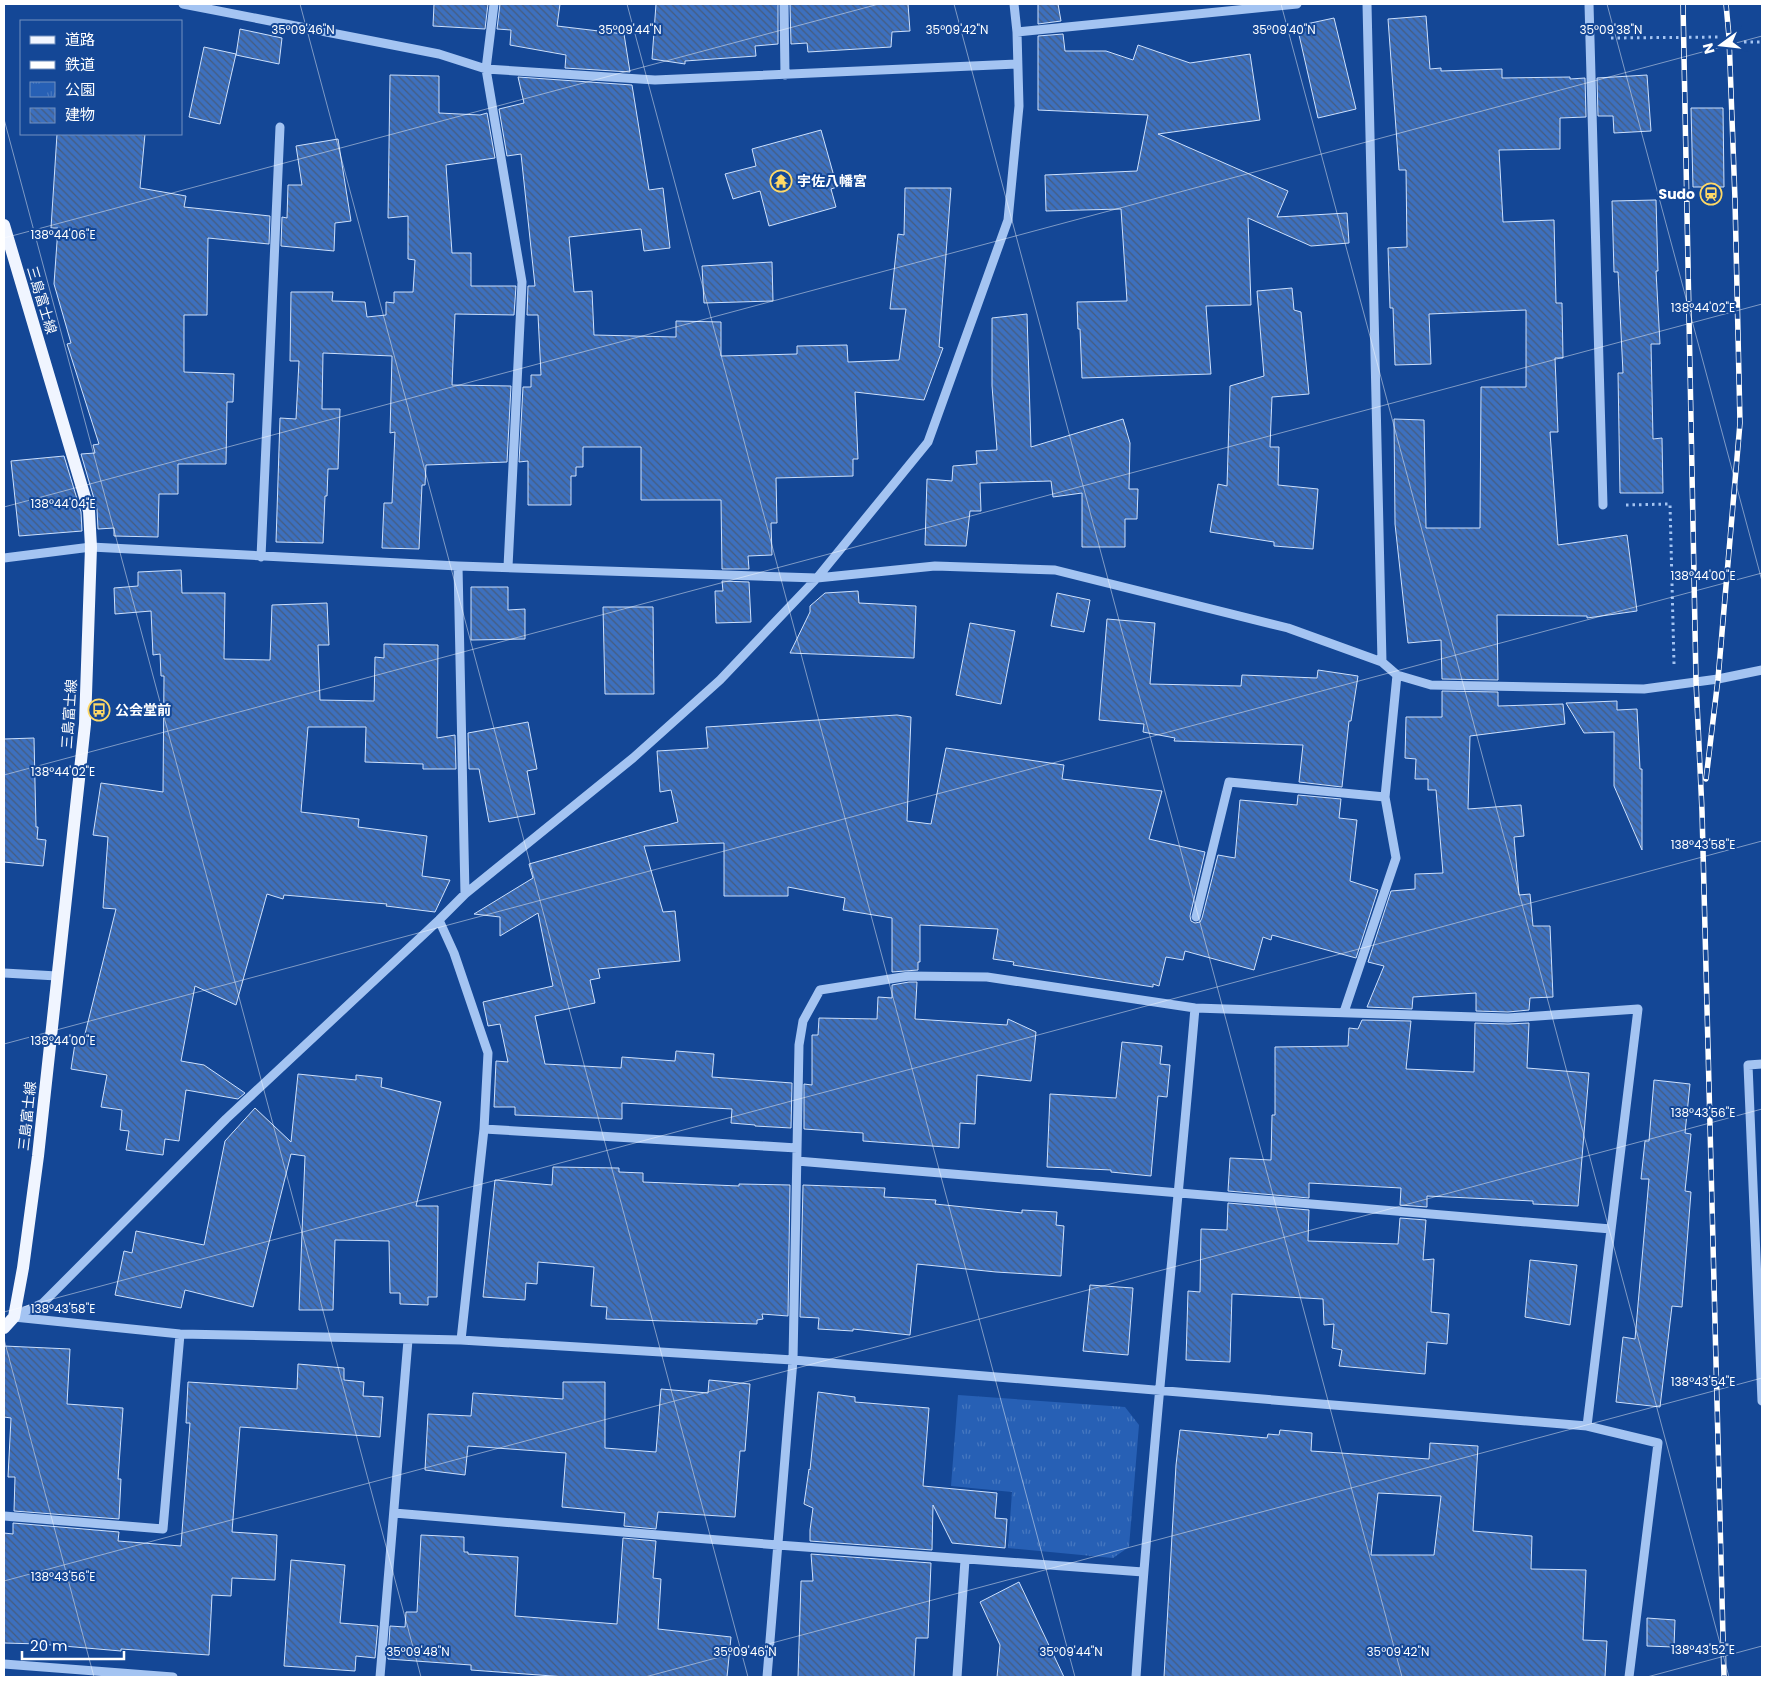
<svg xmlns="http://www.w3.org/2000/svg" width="1766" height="1681" font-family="Poppins,'Noto Sans JP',sans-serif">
  <defs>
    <pattern id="park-tufts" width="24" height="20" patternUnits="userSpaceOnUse" patternTransform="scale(1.25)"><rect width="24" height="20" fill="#2760b5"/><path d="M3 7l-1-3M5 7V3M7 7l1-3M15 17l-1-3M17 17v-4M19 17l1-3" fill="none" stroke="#4778c0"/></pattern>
    <pattern id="building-back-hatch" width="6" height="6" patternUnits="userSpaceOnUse" patternTransform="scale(1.25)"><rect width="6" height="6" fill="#3d70be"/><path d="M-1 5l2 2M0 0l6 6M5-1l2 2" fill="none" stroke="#455c7f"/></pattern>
  </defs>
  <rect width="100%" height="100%" fill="#144796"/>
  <!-- park -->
  <path fill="url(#park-tufts)" d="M958,1395L1125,1407L1139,1425L1129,1547L1113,1558L1008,1548L1012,1492L951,1486Z"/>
  <!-- building -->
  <path fill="url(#building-back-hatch)" stroke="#cce0fd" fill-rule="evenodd" d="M434,4H488L485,29L433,26Z
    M500,4H560L557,26L624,34L630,72L565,68L566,55L510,45L511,30L497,29Z
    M656,4H778V44L755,46L756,56L685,61V64L652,59Z
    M790,4H908L910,31L892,32L891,47L808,52L807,43L791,44Z
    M1038,4H1058L1061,21L1038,24Z
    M1426,16L1430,69L1441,68V71L1502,69V78L1570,77V79L1585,78L1586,117L1560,118V149L1499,150L1503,222L1554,220L1556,303H1562L1563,358H1555L1558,432H1550L1558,545L1627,535L1637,611L1587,618V616L1497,615L1498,680L1442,679L1441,640L1408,643L1395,524L1394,419L1424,420L1426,528H1480L1481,387H1526V310L1429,314L1431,364L1395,365L1393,308H1390L1388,248L1407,247L1406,170H1399L1388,19Z
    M1334,18L1356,109L1318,118L1297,26Z
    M240,29L282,38L279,64L236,55Z
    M1063,34L1065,51H1106L1133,60L1138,45L1190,63L1250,54L1260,120L1158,134L1288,191L1277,217L1347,213L1349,243L1311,246L1248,218L1251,305L1206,306L1211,374L1082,378L1080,329H1078L1077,302L1127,301L1121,209L1046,211L1045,175L1137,171L1148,115L1038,110V36Z
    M204,47L236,54L220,124L189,117Z
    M390,75L439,76V113L480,115L487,113L495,158L446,165L452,253H471V286H516L514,315L455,314L452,385L511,386L507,462L426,465L425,485H422L419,549L382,548L384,503H392L395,432L390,433L392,356L323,353L322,409H340L338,469H328L327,496H325L323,543L276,542L280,418L296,419L299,361H290L291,292H333L332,301L365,302L367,317L386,315V302L394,303V292H413L415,260L408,259V216L388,218Z
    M1647,75L1651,131L1614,133L1613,116H1598L1597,78Z
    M518,77L632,85L649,190L663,188L670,248L644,251L641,229L569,237L574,292L592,291L594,335L676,337V321L721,322V356L797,354V346L847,345L848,362L899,360L906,309H890L898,234L904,235L905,188H951L939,347L943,348L924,400L855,392L858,459H853V476L776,478L777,523H771L772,555L748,556L749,569H722L721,500H641V447H583V467H576V476H571V505H528V461L519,462L523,387H531V375H541L538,315H527L528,286H535L521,154L507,156L499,109L524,103Z
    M1691,108H1723L1724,187H1693Z
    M821,130L837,187L831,189L836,207L769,226L760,191L733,199L725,174L756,166L752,149Z
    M57,134H145L140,188L186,196L184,207L270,216L269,244L208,238L207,315H184V372L234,374L233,402H227L226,464H178V494H159L158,537L114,536V528L98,529L97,509L81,454L95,453L93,445L99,444L67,344L71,343L54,284L58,228H51Z
    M338,139L351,221L335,223L334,251L281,246L282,217L287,218L288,185H302L296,146Z
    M1656,200L1658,271H1656L1660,344H1651L1653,439L1662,438L1663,493H1620L1618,373H1623L1618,272H1614L1612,201Z
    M772,262L773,301L704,303L702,266Z
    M1292,288L1294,310L1301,312L1309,394L1272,397L1270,447H1279L1278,485L1318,489L1313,549L1274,546V542L1210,532L1218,484L1227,486L1230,386L1264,376L1257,291Z
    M1027,314L1031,447L1123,419L1130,443L1129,489H1138L1137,519H1125V547H1082V493L1053,497L1051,481L980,483L981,511H970L966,546L925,545L927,479L952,481L953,466L977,464L976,451L997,450L992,386V318Z
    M64,456L81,512L82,531L19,536L11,461Z
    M181,570L182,593H225L224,659L270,660L272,605L327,603L329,645H318L320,700L374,701L375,657L384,658V644L438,645L437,738L455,735L456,769H423V764L365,762L366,727H308L301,812L359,819L358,827L427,836L422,876L450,880L435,912L386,906L387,904L284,895L283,899L267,894L236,1005L195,986L181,1061L204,1065L245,1093L238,1099L186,1090L179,1141L165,1139L163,1155L126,1150L129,1131L120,1130L122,1110L101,1107L107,1075L71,1069L76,1037L84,1038L116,909L103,908L108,837L93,835L101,783L163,792L164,676H161L160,654L153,655L151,611L115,614L114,588L138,586V572Z
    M722,581L749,582L751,622L716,623L715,591H723Z
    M471,587H508V610L525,609V639L471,640Z
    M858,591L859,603L916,606L914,658L790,653L810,612V606L825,593Z
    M1057,593L1090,600L1084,632L1051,626Z
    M603,607H653L654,694H605Z
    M1107,619L1155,623L1150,684L1241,686L1242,675L1317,678L1318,670L1358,676L1351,721H1349L1342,787L1299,782L1303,745L1174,741L1175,738L1143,732L1144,724L1099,720Z
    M970,623L1015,631L1001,704L956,695Z
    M1442,691L1498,692V706L1563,704L1565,724L1470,736L1468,809L1521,805L1524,836L1514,837L1519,895L1530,894L1533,926H1550L1553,997L1530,998L1529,1010L1508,1012L1476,1011V993L1413,997L1412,1009L1367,1007L1384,966L1368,962L1391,891L1415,889V874L1443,873L1436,790H1428V779H1415L1416,759L1405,758L1406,717H1442Z
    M1617,701V710L1637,709L1640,769H1642V850L1614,786V732L1584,733L1566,703Z
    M897,715L911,717L907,821L931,824L946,748L1064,765L1062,779L1162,791L1149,839L1205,852L1190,916L1191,921L1195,923L1200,922L1202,918L1218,855L1235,858L1240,800L1297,805L1298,795L1341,799L1339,818L1357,820L1350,881L1378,890L1356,958L1272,935L1271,940L1263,937L1254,970L1185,951L1183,960L1166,957L1159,986L1153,984V987L1013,965L1014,962L993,959L998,929L920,925V962H918V970L892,972V918L843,910L845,898L788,887V896H724V843L644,846L663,912L675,911L680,961L598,969L600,978L590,980L595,1003L535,1016L545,1064L621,1068L622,1057L675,1061L676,1051L714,1054L712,1077L792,1083L791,1128L755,1126V1125L731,1123L732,1109L622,1103V1119L515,1115V1107H494L496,1061L508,1062L500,1024L488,1026L483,1002L553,986L538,913L500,936V917L474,914L533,878L529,864L678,822L671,790L660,792L657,751L708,748L706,727Z
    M528,722L537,769L527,771L535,814L489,822L479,769H469L468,733Z
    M34,738L36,827H38L37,839L46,840L43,866L4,862V739Z
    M909,982H917L915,1019L1007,1025L1008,1019L1036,1032L1031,1081L977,1075L975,1124L960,1123L959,1148L863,1141V1133L804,1129V1084L812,1085V1035H818L819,1018L877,1019L878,997L892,998V985Z
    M1362,1020L1411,1021L1406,1069L1474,1072L1475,1023L1508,1024L1529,1023L1527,1068L1589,1073L1578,1206L1533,1204V1201L1427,1196V1207L1400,1205L1401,1188L1309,1183V1198L1228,1191L1230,1158L1271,1160L1272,1115H1275V1047L1348,1046L1349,1028L1358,1029Z
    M1122,1042L1162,1046L1160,1064L1170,1065L1167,1097L1158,1096L1151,1176L1111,1172V1170L1047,1167L1050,1094L1116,1098Z
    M298,1074L356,1080V1075L382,1078L381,1087L441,1102L416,1206H438L437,1297H428V1305L400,1304V1293H390L389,1241L335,1240L333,1310H299L305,1156L291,1154L253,1307L185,1290L181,1308L115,1295L124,1251L132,1253L136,1231L204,1245L225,1141L255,1108L291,1142Z
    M1654,1080L1690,1084L1685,1133L1691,1134L1685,1191L1691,1192L1682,1307L1672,1306L1660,1407L1616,1402L1623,1337L1635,1339L1649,1179H1641L1645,1141H1649Z
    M553,1167L619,1168V1172L643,1173V1182L739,1186V1184L790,1185L788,1316L762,1314L763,1319L757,1320V1324L606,1319L607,1307L591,1306L594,1267L538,1262L537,1284L526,1283L525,1300L483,1297L495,1180L552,1185Z
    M803,1185L885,1188L884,1197L936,1200L935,1204L1022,1213V1210L1057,1212L1056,1225L1064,1226L1061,1276L996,1272L917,1264L910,1335L853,1329V1331L818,1329L819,1318L800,1317Z
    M1228,1203L1309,1210L1308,1241L1398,1244L1400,1218L1426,1220L1423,1260L1434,1259L1431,1312L1449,1314L1447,1344L1427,1342L1425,1374L1339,1366L1342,1350L1332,1348L1334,1324L1324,1325L1323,1299L1232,1294L1230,1362L1186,1360L1188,1291L1200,1292L1201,1229L1227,1230Z
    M1530,1260L1577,1265L1570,1325L1525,1317Z
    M1090,1285L1133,1288L1128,1355L1083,1351Z
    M4,1346L70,1349L67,1404L123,1408L118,1479H121L119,1519L14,1511L15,1477H8L11,1418L4,1417Z
    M298,1364L344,1368V1380L364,1382L363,1396L383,1397L380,1437L240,1427L232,1532L277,1535L275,1580L232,1578L231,1596L212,1595L209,1655L121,1649V1651L40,1644L4,1643V1533L13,1534V1523L119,1532L118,1541L181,1546L190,1423H186L188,1382L297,1389Z
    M709,1380L750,1384L745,1451H740L735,1517L658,1512L656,1529L624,1526L625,1513L562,1507L566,1453L468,1446L465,1475L425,1470L428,1414L471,1416L473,1393L563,1399V1382H605V1448L656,1452L661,1389L708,1393Z
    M818,1392L855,1397V1402L929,1408L923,1486L997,1493L995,1518L1007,1519L1005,1548L952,1543L933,1505L932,1550L810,1541V1530L813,1508L804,1504L809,1469L810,1470Z
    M1180,1430L1267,1438L1268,1434L1279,1435L1280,1430L1312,1433L1311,1451L1429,1459L1430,1443L1478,1446L1473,1531L1532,1536L1531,1569L1586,1570L1583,1640L1607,1641L1605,1677H1164L1176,1465ZM1378,1493L1441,1496L1434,1555H1371Z
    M421,1535L464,1537V1552H468V1554L518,1557L515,1616L617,1624L623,1538L656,1541L653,1578L661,1579L658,1629L731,1637L727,1677H566L471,1670V1665L388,1659L390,1626L405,1627L406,1612H417Z
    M811,1554L931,1563L928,1638H916L914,1677H798L801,1581H813Z
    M291,1560L345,1565L340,1623L378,1626L375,1658L356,1656L355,1671L284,1666Z
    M1019,1582L1064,1677H997L1000,1645L980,1602Z
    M1647,1618L1675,1620L1674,1647L1647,1646Z"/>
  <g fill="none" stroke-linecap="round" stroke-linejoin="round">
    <!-- path -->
    <path stroke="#a4c4f2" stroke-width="3" stroke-dasharray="2.5 4" stroke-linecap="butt" d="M1611,38L1721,37
      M1744,42H1762
      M1626,505L1670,504L1674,664"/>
    <!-- minor -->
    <path stroke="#a4c4f2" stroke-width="9" d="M183,4L439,54L486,69L655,80L1017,64
      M494,4L486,69L522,282L508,567
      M784,4L785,75
      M1367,4L1382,662
      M1589,4L1603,505
      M1017,32L1297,4
      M261,557L280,127
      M4,558L91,547L458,566L817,578L935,566L1055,570L1288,628L1382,662L1397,675L1431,685L1644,689L1718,679L1762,670
      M458,566L465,894
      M1196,917L1229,782L1385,797
      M439,920L454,953L488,1053L484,1129
      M4,973L57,976
      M1344,1012L1396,858L1385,797L1397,675
      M1762,1064L1748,1065L1762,1401
      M797,1161L1611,1229
      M14,1316L43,1303L226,1119L439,920L465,894L633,758L720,680L817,578L928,442L1008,220L1019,106L1017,32L1014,4
      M14,1317L180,1334L461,1340L793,1360L1587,1426L1658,1443L1629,1677
      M461,1340L484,1129L797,1148
      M394,1513L778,1545L1143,1572
      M4,1516L163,1529L180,1334
      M4,1664L173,1677
      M380,1677L408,1340
      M767,1677L793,1360L799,1045L803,1021L820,990L909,976L987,977L1195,1008L1508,1018L1638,1009L1587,1426
      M957,1677L965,1560
      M1136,1677C1151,1454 1176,1231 1195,1008"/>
    <!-- major -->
    <path stroke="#f0f5ff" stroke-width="12" d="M4,225L89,511L91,547L85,724L38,1156L23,1268L14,1317L4,1328"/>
    <!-- rail casing -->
    <g stroke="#fff" stroke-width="5.5">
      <path id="rail" d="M1683,4L1696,681L1702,811L1724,1677
        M1706,779L1718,679L1740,423L1735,200L1729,37L1726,4"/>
    </g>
    <!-- rail -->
    <use href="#rail" stroke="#144796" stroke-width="4" stroke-dasharray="11" stroke-linecap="butt"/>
  </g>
  <!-- ticks -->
  <path fill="none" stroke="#fff" stroke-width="1" stroke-opacity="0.45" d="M300,4L748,1677M627,4L1075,1677M954,4L1402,1677M1281,4L1729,1677M1607,4L1762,581M4,119L421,1677M4,238L879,4M4,507L1762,36M4,775L1762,304M4,1044L1762,573M4,1312L1762,841M4,1339L94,1677M4,1581L1762,1109M645,1677L1762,1378M1647,1677L1762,1646"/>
  <!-- icons -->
  <defs>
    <g id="temple-ring" transform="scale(1.125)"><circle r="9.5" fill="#144796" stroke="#ffd966" stroke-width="1.5"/><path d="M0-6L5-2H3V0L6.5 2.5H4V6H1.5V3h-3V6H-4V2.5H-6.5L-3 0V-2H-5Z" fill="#ffd966"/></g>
    <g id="station-ring" transform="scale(1.125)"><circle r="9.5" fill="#144796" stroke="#ffd966" stroke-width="1.5"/><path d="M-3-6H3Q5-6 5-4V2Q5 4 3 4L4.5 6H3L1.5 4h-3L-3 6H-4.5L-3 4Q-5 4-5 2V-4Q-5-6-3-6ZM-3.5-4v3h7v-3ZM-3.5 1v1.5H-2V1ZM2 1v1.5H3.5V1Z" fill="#ffd966"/></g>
    <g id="bus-ring" transform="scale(1.125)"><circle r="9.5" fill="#144796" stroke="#ffd966" stroke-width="1.5"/><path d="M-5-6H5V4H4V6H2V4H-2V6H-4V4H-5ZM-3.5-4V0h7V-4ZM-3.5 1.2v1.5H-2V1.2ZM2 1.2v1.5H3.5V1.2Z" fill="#ffd966"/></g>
  </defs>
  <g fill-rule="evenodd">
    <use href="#temple-ring" x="781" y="181"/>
    <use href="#station-ring" x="1711" y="194"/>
    <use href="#bus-ring" x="99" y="710"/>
  </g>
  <g text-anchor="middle" stroke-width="4" stroke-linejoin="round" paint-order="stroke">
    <!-- poi labels -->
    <g font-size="14" font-weight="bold" fill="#fff" stroke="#144796" text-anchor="start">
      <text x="797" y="186">宇佐八幡宮</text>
      <text x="1695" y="199" text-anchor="end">Sudo</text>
      <text x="115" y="715">公会堂前</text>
    </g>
    <!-- street labels -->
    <g font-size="14" fill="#fff" stroke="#144796">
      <text transform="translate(42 300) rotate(73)" y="5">三島富士線</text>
      <text transform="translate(69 714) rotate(-86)" y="5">三島富士線</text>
      <text transform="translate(27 1116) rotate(-84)" y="5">三島富士線</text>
    </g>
  </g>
  <g font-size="12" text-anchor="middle" fill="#fff" stroke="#144796" stroke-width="4" stroke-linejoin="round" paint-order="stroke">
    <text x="303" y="34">35°09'46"N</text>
    <text x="630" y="34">35°09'44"N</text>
    <text x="957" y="34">35°09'42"N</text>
    <text x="1284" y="34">35°09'40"N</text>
    <text x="1611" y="34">35°09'38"N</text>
    <text x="63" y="239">138°44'06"E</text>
    <text x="1703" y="312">138°44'02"E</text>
    <text x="63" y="508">138°44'04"E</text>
    <text x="1703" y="580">138°44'00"E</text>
    <text x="63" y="776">138°44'02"E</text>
    <text x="1703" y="849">138°43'58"E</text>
    <text x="63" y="1045">138°44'00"E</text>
    <text x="1703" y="1117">138°43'56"E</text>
    <text x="63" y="1313">138°43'58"E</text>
    <text x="1703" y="1386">138°43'54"E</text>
    <text x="63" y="1581">138°43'56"E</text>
    <text x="1703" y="1654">138°43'52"E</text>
    <text x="418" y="1656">35°09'48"N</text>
    <text x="745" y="1656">35°09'46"N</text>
    <text x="1071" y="1656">35°09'44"N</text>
    <text x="1398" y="1656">35°09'42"N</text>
  </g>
  <!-- border -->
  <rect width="1766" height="1681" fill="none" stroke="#ffffff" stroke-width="10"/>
  <!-- legend -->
  <rect x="20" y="20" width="162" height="115" fill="#144796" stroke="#7291c0"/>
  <rect x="30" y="36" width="25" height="8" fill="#f0f5ff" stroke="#7291c0"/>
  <text x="65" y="45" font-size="15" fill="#ffffff">道路</text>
  <rect x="30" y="61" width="25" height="8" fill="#ffffff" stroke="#7291c0"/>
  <text x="65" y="70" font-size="15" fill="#ffffff">鉄道</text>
  <rect x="30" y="82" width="25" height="15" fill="url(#park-tufts)" stroke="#7291c0"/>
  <text x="65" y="95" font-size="15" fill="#ffffff">公園</text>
  <rect x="30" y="108" width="25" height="15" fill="url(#building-back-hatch)" stroke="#7291c0"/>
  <text x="65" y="120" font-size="15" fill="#ffffff">建物</text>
  <!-- north arrow -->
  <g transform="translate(1721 45) rotate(255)" stroke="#144796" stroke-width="4" paint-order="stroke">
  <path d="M0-4L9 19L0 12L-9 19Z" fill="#ffffff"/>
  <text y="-8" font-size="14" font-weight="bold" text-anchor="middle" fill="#ffffff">N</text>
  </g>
  <!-- scale -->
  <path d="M22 1651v8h102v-8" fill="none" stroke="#ffffff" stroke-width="2.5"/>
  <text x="30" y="1651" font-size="15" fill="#ffffff" stroke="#144796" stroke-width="4" paint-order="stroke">20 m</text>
</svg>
